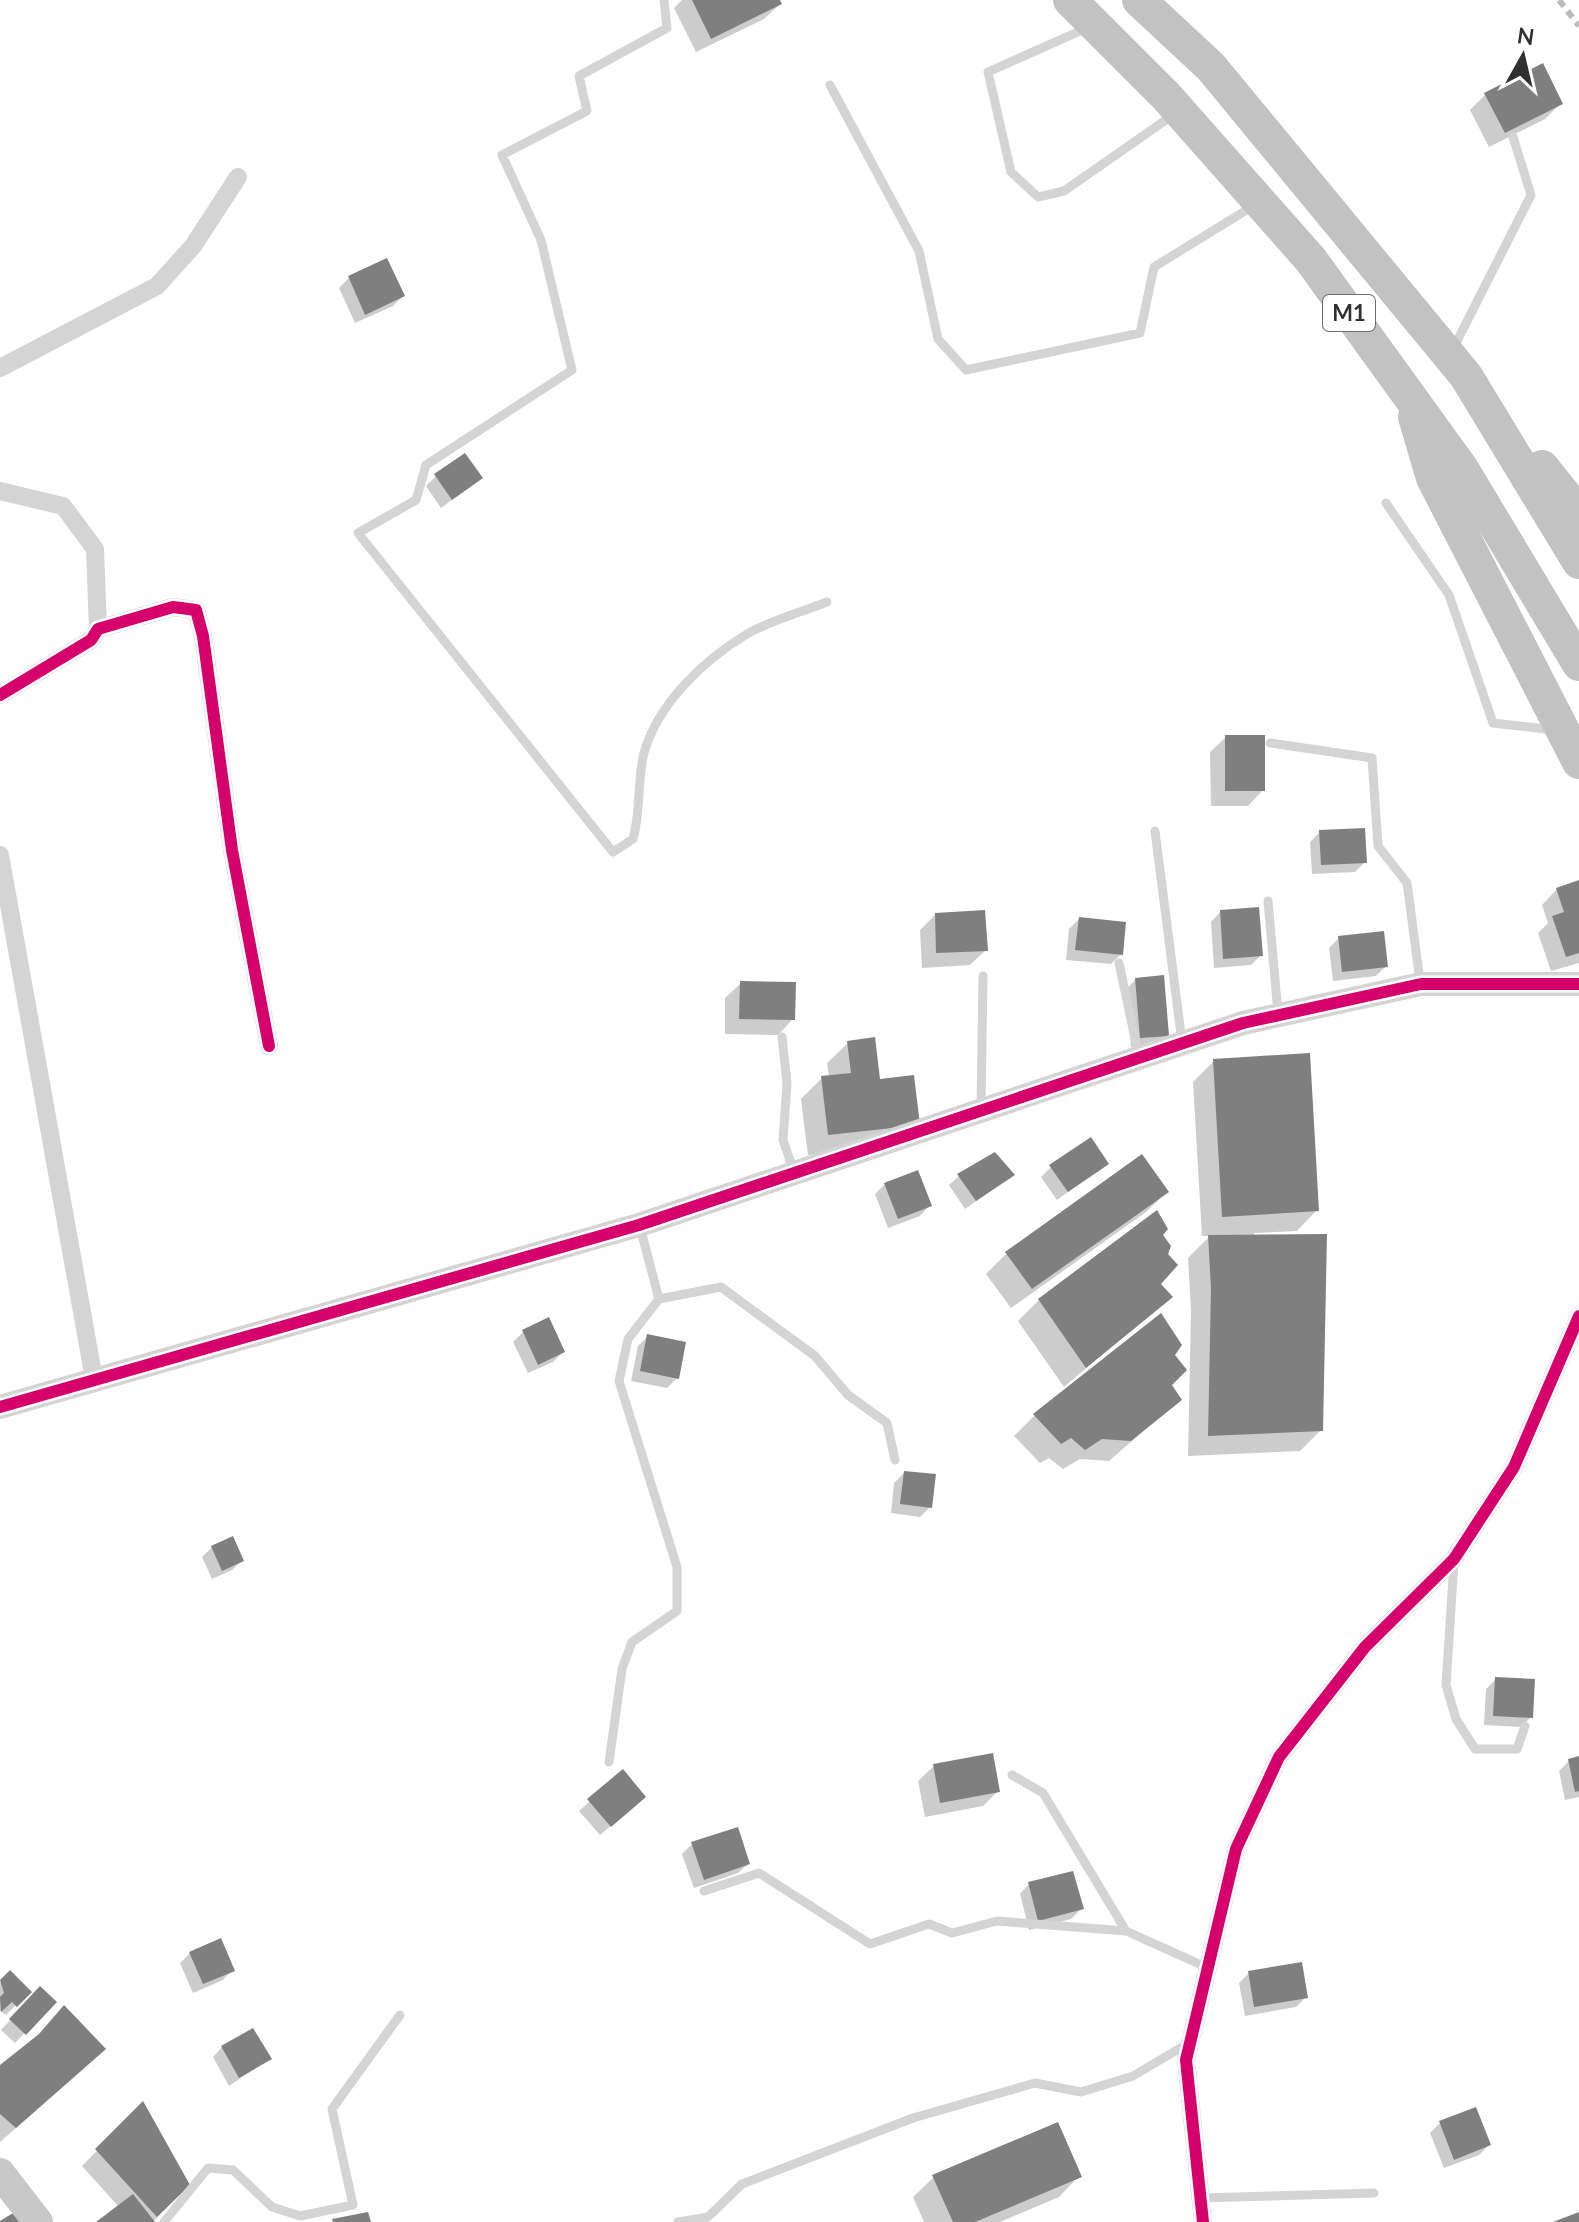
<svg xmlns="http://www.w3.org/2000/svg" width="1579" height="2222" font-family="Lato,sans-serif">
  <rect width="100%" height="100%" fill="#fff"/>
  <!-- shadow -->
  <path fill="#0003" d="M682,0H778L780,4L764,19L696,52L674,8Z
    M1486,94L1561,103L1545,119L1489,147L1470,110Z
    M386,261L403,296L393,306L355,323L339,288L349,278Z
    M436,476L481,478L441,508L426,486Z
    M1226,737L1263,790L1248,806H1211L1210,752Z
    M1320,832L1365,862L1355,872L1312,874L1310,842Z
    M1579,882V963L1551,971L1538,933L1548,923L1542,905L1557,889Z
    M1220,912L1261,955L1251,965L1214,968L1211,922Z
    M935,915L986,950L970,965L922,968L920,930Z
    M1079,919L1121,954L1111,964L1066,960L1069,929Z
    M1339,938L1386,966L1376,976L1333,981L1329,948Z
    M1136,979L1167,1036L1157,1046L1131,1047L1126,989Z
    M741,983L793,1019L778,1035L725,1034V998Z
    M848,1043L878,1082L897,1145L808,1155L801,1099L822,1078L829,1077L827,1063Z
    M1214,1061L1317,1210L1297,1231L1254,1233L1321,1430L1300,1451L1188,1456L1191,1310L1188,1258L1210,1236H1202L1193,1082Z
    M1106,1164L1057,1200L1041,1177L1051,1167Z
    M1013,1175L965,1209L949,1185L959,1176Z
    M885,1184L929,1206L920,1216L888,1228L875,1194Z
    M1167,1192L1146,1212L1011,1308L986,1274L1007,1253Z
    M1157,1213L1159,1284L1170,1297L1064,1387L1018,1321L1039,1300Z
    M1160,1316L1172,1356L1170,1385L1179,1400L1109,1461L1080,1459L1063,1469L1049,1458L1040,1463L1014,1436L1034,1416Z
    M548,1320L563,1352L553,1362L528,1373L513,1342L523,1332Z
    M648,1336L677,1378L667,1388L631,1381L638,1346Z
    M904,1473L930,1507L920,1517L891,1513L894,1483Z
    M212,1547L242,1560L232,1570L212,1579L202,1557Z
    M1496,1679L1531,1717L1521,1727L1484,1725L1486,1689Z
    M1579,1759V1797L1565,1800L1559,1771L1569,1761Z
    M934,1766L998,1791L983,1806L925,1817L918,1781Z
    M623,1772L633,1807L600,1835L579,1811Z
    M692,1844L748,1864L738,1873L694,1888L682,1854Z
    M1029,1884L1081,1909L1071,1919L1029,1930L1020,1894Z
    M190,1953L232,1970L223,1980L193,1993L180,1963Z
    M10,1973L29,1992L6,2015L0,2011V1983Z
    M1249,1973L1306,1997L1296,2007L1245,2016L1239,1983Z
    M30,1999L54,2002L15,2043L1,2030Z
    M64,2007L83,2069L0,2142V2066L32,2042Z
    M222,2047L269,2059L229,2086L213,2057Z
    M143,2104L188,2185L153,2222H99L119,2207L82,2166Z
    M1440,2123L1489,2145L1479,2155L1444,2168L1430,2133Z
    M1079,2176L1059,2197L1000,2222H924L913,2197L934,2177Z"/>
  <!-- building -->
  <path fill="#7f7f7f" d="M692,0H780L782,4L711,39Z
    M1543,63L1563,104L1505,133L1484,93Z
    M387,258L405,296L365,315L348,276Z
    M465,453L483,478L452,500L434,474Z
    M1225,735H1265V791H1225Z
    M1365,828L1367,863L1321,865L1319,830Z
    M1579,880V953L1566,957L1552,916L1564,912L1556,888Z
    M1259,907L1263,956L1223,959L1220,910Z
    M985,910L988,951L936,953L935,913Z
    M1079,917L1126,922L1123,955L1075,950Z
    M1384,931L1388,967L1342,972L1338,936Z
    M1164,975L1169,1036L1140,1038L1135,978Z
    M740,981L796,982L795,1020L739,1019Z
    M875,1037L880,1079L914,1075L920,1125L828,1135L821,1076L851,1073L847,1041Z
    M1310,1053L1319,1211L1222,1217L1213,1059Z
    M1091,1137L1109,1164L1068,1192L1049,1165Z
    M995,1152L1015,1175L976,1201L957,1174Z
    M1142,1154L1169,1192L1032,1289L1005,1252Z
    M918,1170L932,1206L898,1219L884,1183Z
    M1157,1210L1168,1229L1163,1235L1171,1246L1168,1254L1178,1265L1161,1284L1173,1297L1086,1368L1038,1299Z
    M1327,1234L1323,1431L1208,1436L1211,1288L1208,1235Z
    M1161,1313L1182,1345L1175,1355L1187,1370L1172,1385L1182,1400L1131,1441L1102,1439L1085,1450L1071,1438L1061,1444L1033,1414Z
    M549,1317L565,1352L538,1365L522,1330Z
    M647,1334L686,1342L679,1379L640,1371Z
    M904,1471L936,1474L932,1508L900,1504Z
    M233,1536L244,1561L222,1571L211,1546Z
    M1495,1677L1535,1679L1533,1718L1493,1716Z
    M993,1753L1000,1792L940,1803L933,1764Z
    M1579,1756V1791L1575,1792L1568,1759Z
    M623,1769L646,1797L611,1827L587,1799Z
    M738,1827L750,1864L704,1880L691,1842Z
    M1073,1871L1084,1909L1038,1921L1028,1882Z
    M221,1938L235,1971L203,1984L189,1952Z
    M1302,1962L1308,1998L1254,2007L1248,1971Z
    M10,1970L32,1992L17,2007L12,2002L1,2012L0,1997L4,1993L0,1980Z
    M40,1986L57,2002L26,2035L9,2019Z
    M64,2005L106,2049L16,2128L0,2114V2065L39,2034Z
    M253,2028L272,2059L239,2078L221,2046Z
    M143,2101L190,2185L157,2217L95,2149Z
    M1476,2107L1491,2145L1454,2160L1439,2121Z
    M1058,2122L1082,2177L975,2222H953L932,2175Z
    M133,2194L155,2222H96Z
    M18,2210L26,2222H0V2221Z
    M368,2212L371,2222H333L332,2219Z
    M1579,2212V2222H1553Z"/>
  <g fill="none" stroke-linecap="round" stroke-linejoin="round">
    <!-- service -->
    <path stroke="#d4d4d4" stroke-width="9" d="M664,0L667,28L579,76L587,111L502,155L541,240L572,370L426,465L416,500L358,533L613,852L633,839C641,811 637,781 644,753C658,703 704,660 747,634C771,620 802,612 827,602
      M1089,27L988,72L1011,172L1038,197L1064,191L1173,115
      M830,85L919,251L938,339L966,370L1140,333L1154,267L1253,206
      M1453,349L1531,195L1513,137
      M1386,503L1449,595L1493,723L1554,730
      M1270,743L1372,758L1378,846L1407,883L1420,981
      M1155,831L1182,1042
      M1268,901L1278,1013
      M1119,963L1139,1057
      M782,1037L787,1083L783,1140L794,1172
      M981,1108L983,976
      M659,1299L721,1287L815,1356L848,1395L887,1423L895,1460
      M1454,1562L1446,1685L1456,1719L1475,1749H1517L1525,1726
      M609,1762L622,1669L632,1642L677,1611V1567L619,1381L628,1339L659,1299L640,1227
      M1012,1775L1043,1793L1126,1931
      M704,1891L759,1873L870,1944L929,1924L952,1933L997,1921L1126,1931L1206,1967
      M1200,2198L1374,2193
      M164,2222L208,2168L233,2170L272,2207L300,2216L353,2205L332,2109L400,2015
      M678,2222L708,2217L742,2184L913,2118L1035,2083L1081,2092L1133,2076L1187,2044"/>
    <!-- minor -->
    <path stroke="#d4d4d4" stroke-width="18" d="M0,368L157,286L193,246L238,177
      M0,491L63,506L95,549L98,629
      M0,695L91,640L98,629L173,607L196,610L203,636L232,850L269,1046
      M0,855L94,1379
      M1203,2222L1186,2060L1236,1849L1279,1757L1365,1647L1454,1559L1514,1467L1579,1316"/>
    <!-- tertiary -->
    <path stroke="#d4d4d4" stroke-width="24" d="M0,1407L639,1225L1243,1023L1421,984H1579"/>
    <!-- primary -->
    <path stroke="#c8c8c8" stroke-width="30" d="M0,2173L38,2222"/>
    <!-- motorway -->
    <path stroke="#c2c2c2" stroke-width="34" d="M1070,0L1166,96L1311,260L1462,469L1579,664
      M1139,0L1211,67L1466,376L1579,562
      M1415,417L1433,478L1579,762
      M1542,467L1579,513"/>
    <!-- rail -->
    <path stroke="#bcbcbc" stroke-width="6" stroke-dasharray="8 6" stroke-linecap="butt" d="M1559,0L1579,26"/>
    <!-- cycleway casing -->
    <g stroke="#fff" stroke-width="17">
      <path id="cycleway" d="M0,695L91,640L98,629L173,607L196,610L203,636L232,850L269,1046
        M0,1407L639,1225L1243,1023L1421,984H1579
        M1203,2222L1186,2060L1236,1849L1279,1757L1365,1647L1454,1559L1514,1467L1579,1316"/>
    </g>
    <!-- cycleway -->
    <use href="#cycleway" stroke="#d6006c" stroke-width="12"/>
  </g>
  <g text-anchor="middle" stroke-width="8" stroke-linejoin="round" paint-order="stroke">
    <!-- shield labels -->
    <rect fill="#fff" stroke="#6e6e6e" stroke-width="2" x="1323" y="295" width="52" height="36" rx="6"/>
    <g font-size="22" font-weight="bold" fill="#303030">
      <text x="1349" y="321">M1</text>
    </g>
  </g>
  <!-- north arrow -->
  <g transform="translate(1523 56) rotate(8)" stroke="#ffffff" stroke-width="6" paint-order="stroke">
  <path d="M0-6L14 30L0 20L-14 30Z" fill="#303030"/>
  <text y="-12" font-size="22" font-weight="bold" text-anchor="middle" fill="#303030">N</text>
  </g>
</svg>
